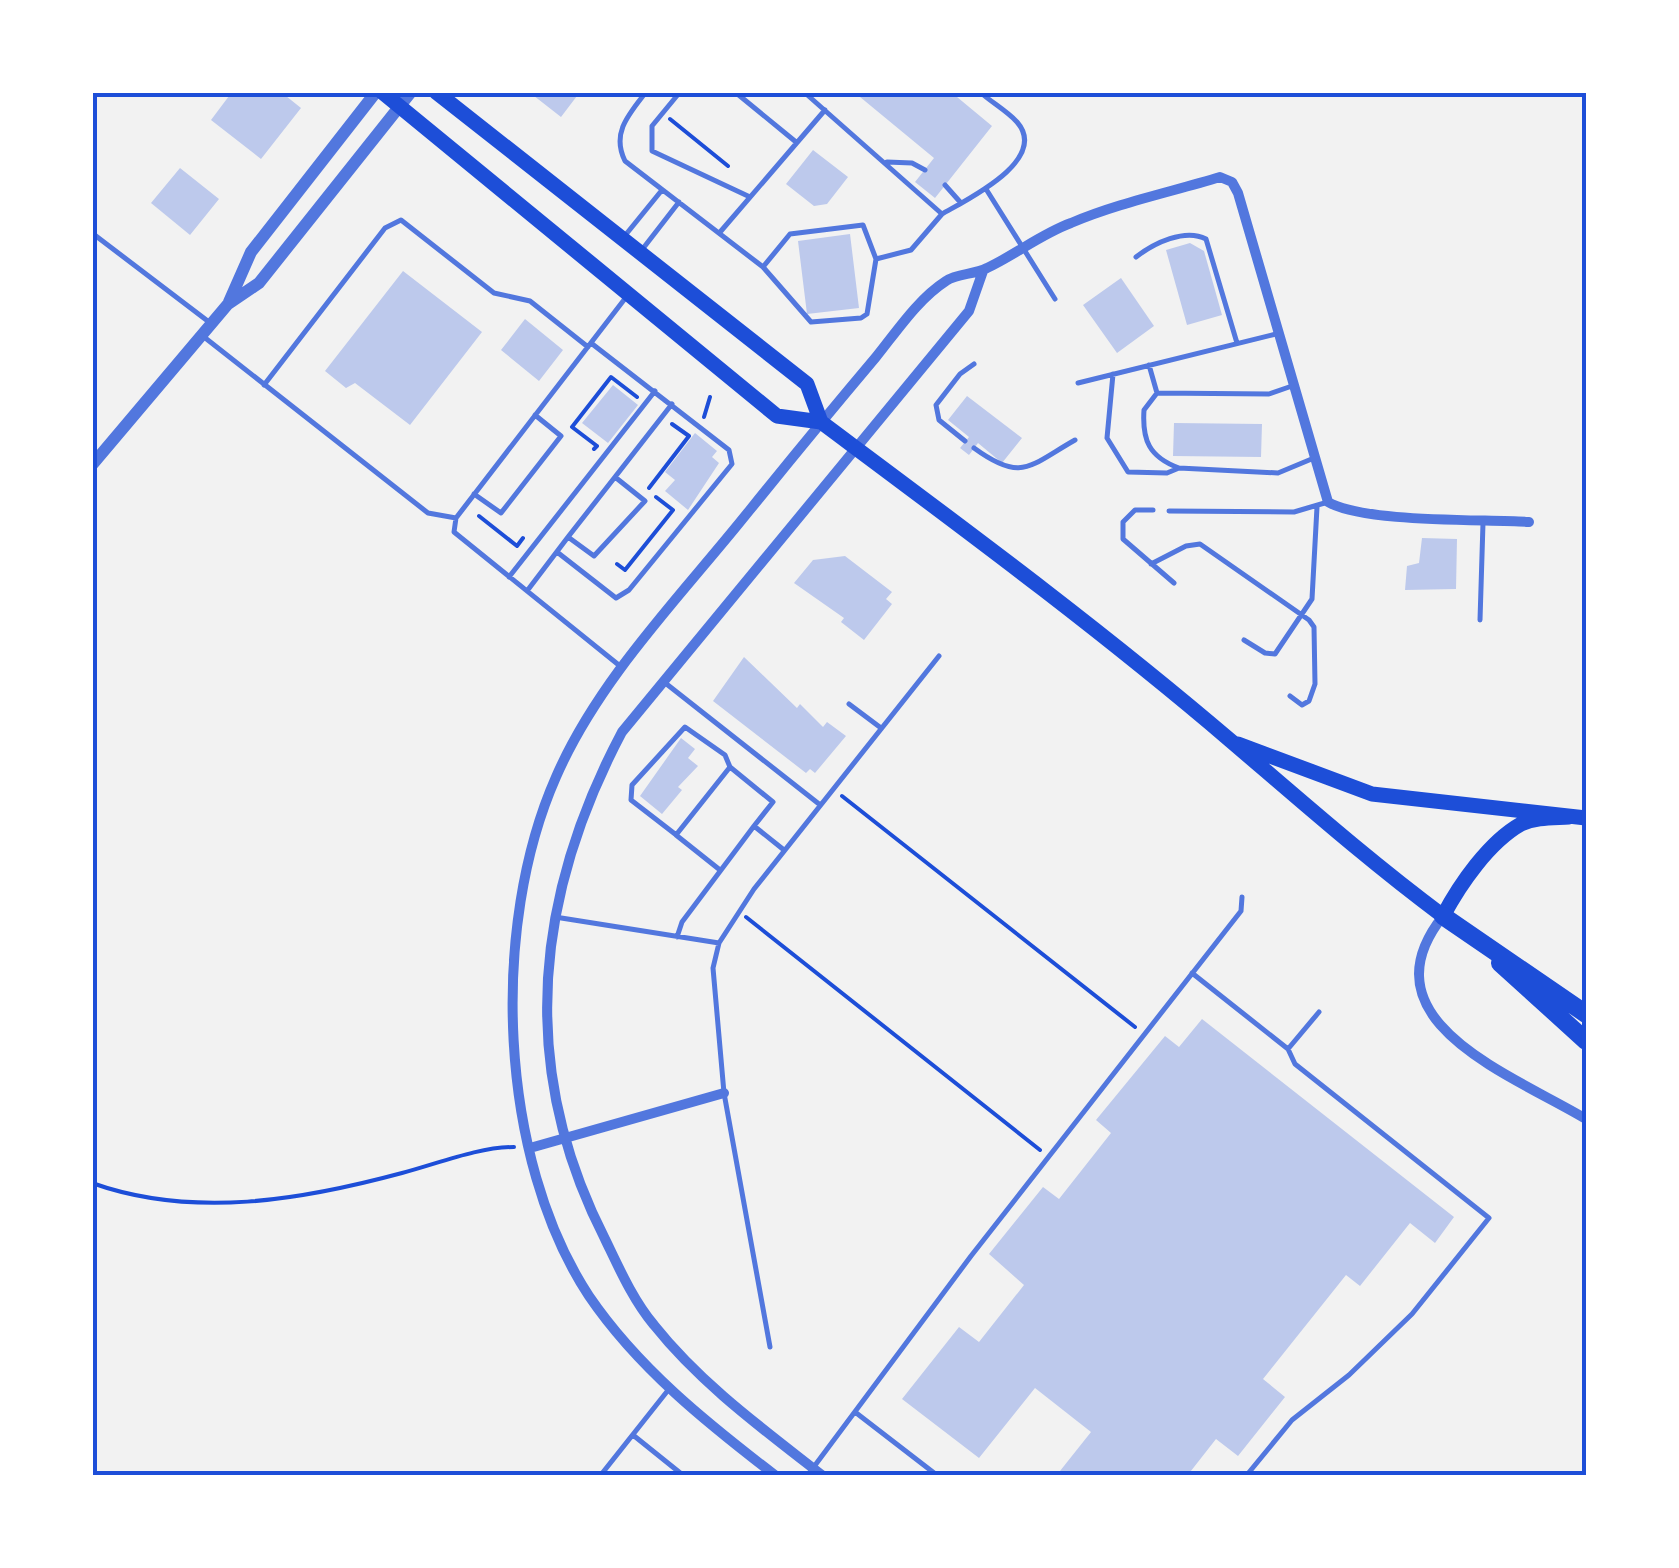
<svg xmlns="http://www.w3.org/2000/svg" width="1679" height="1568" font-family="'PT Serif',serif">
  <rect width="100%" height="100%" fill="#f2f2f2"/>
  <!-- building -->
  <path fill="#bdc9ec" d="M232,92H281L301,108L261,159L211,120Z
    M529,92H580L561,117Z
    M854,92H951L992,126L935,198L915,182L934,158Z
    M813,150L848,177L827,204L814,206L786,184Z
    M180,168L219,199L190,235L151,203Z
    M850,234L859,308L807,314L798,241Z
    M1190,243L1204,251L1222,315L1187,325L1166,250Z
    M403,271L482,332L410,425L355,383L346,388L325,371Z
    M1121,278L1154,326L1117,353L1083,305Z
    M525,319L563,350L539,381L501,350Z
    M613,385L638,405L608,443L582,423Z
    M967,396L1022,438L1002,463L978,443L969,455L960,448L969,437L948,420Z
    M1174,423L1262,424L1261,457L1173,456Z
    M695,433L717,451L712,457L719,463L688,510L665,491L675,480L665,472Z
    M1422,538L1457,539L1456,589L1405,590L1407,566L1419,563Z
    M845,556L892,592L886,599L892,604L864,640L841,622L844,618L794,583L813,560Z
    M744,657L797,708L800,704L823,727L827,722L846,736L815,773L810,769L806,773L713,701Z
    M681,738L695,749L688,758L698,766L678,787L682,790L662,814L640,796Z
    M1202,1019L1454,1217L1435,1243L1410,1223L1360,1286L1346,1275L1263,1379L1285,1397L1238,1456L1216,1439L1187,1476H1056L1091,1432L1035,1388L979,1458L902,1399L959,1327L979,1342L1024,1285L989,1254L1043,1187L1059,1199L1111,1133L1096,1120L1165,1036L1179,1047Z"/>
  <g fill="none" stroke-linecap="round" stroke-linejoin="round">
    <!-- path -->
    <path stroke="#1d4ed8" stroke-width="4" d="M670,119L728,166
      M704,417L710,397
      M672,424L689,436
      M594,449L597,446L572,427L611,377L637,397
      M649,488L689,436
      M479,516L517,546L523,538
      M617,564L625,570L673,510L656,497
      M842,796L1135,1027
      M746,917L1040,1150
      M92,1183C193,1219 302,1200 402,1173C437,1164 478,1147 514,1147"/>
    <!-- service -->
    <path stroke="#5277de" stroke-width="5" d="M646,92C629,114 611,133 625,161L763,267L790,234L863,225L876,259L911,250L942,214
      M680,92L652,126V151L750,197
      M735,92L796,142
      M804,92L942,214C966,200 1050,160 1017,122C1007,111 991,102 980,92
      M887,162L912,163L925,170
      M945,185L961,203
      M986,189L1055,299
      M721,231L825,110
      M92,233L209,322
      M623,238L662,190
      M641,251L679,202
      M1136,257C1154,243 1185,228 1206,239L1237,343
      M763,267L811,322L861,318L867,314L876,259
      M204,337L428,513L456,518
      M1149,365L1157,393L1269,394L1292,386
      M1113,374L1107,438L1128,472L1167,473L1179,468L1278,473L1314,458
      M1078,383L1276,334
      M264,385L385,228L401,220L494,293L530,301L588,347
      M1157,393L1144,410C1142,440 1149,457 1179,468
      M965,441L939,420L936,405L960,374L974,364
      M974,448C1022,483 1029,466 1075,440
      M474,494L501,513L561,436L535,415
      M1153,510H1135L1123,522V539L1174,583
      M1169,511L1294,512L1328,502
      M568,537L615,477
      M557,552L616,598L629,590L732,464L729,450L591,343
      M1151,564L1186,546L1200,544L1309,620L1314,627L1315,684L1309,701L1302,705L1290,696
      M509,577L655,391
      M527,591L568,537L594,556L645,501L615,477L672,404
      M1480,620L1483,523
      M1244,640L1265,653L1275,654L1312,599L1317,507
      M620,666L454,532L456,518L627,296
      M664,682L819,804
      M849,704L881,728
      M675,834L631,800L632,785L685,727L725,755L730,767
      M720,870L676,835L730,767L773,802L754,826
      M555,917L719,943
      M677,937L682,922L754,826L784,850
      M1192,973L1288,1049L1295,1064L1489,1218L1412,1314L1349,1375L1292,1420L1246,1476
      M1288,1049L1319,1012
      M770,1347L724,1093L713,968L719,943L754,889L939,656
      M855,1412L938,1476
      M633,1435L684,1476
      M600,1476L669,1389
      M807,1476L971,1256L1241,911L1242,897"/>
    <!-- minor -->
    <path stroke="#5277de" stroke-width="10" d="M1443,916C1360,1021 1513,1075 1586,1119
      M530,1148L724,1093
      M776,1476C707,1423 638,1368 589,1296C498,1158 490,926 556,777C599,678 682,595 749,511C791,459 833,408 876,357C897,331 918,299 946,281C957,273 974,275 987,268C1015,255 1041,234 1071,223C1118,203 1171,192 1220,177L1232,182L1238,193L1328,502C1365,523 1481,519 1529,522
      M823,1476C763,1429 701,1384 654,1325C633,1300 619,1268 605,1239C518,1069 534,898 622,732L969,311L983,271"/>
    <!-- tertiary -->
    <path stroke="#5277de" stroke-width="12" d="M229,302L251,252L376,92
      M92,465L228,304L259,283L411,92"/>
    <!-- primary -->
    <path stroke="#1d4ed8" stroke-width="15" d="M382,92L777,416L821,422C959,525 1100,629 1231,741C1300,800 1369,861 1443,916C1460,884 1489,842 1521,824C1536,817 1553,818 1569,817
      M436,92L807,384L821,422
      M1238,744L1372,794L1586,818"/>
    <!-- motorway -->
    <path stroke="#1d4ed8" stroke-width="18" d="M1443,916L1586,1014
      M1500,963L1586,1041"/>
  </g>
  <!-- border -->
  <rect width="1679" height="1568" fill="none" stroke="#ffffff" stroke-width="190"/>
  <rect x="95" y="95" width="1489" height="1378" fill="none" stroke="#1d4ed8" stroke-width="4"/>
</svg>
